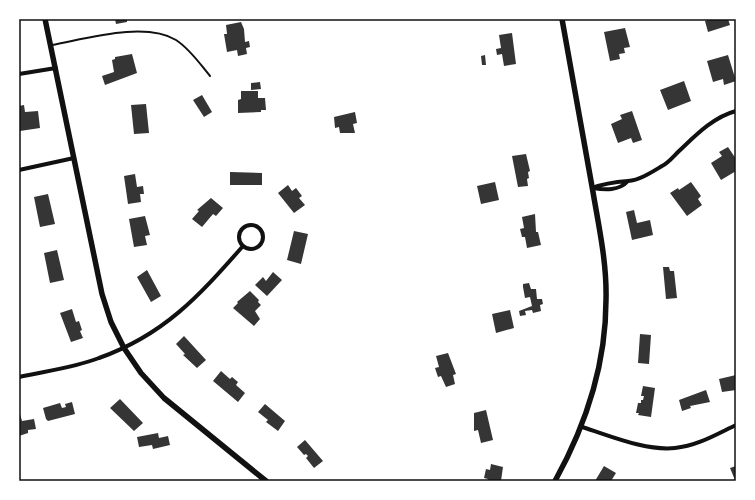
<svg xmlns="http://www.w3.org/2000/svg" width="755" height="500" font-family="'PT Sans Narrow',sans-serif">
  <rect width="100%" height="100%" fill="#fff"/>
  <!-- building -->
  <path fill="#353535" d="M115,19H127V22L116,24Z
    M711,19H728L730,25L708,32L705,21Z
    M241,22L244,29L245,42L249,41L250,47L246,48L247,54L238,56L237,50L227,52L224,34H227L226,25Z
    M625,28L630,47L624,48L625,53L619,54L620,59L610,61L604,32Z
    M512,33L516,64L504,66L502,54L497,55L496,49L501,48L499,35Z
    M132,54L137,73L105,85L102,76L114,72L112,60L115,59V57Z
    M485,55L486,65H482L481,56Z
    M728,55L736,81L724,85L723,79L713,82L707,61Z
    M684,81L691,101L668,110L660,90Z
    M260,82L261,89L251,90V83Z
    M241,91H258V98H265L266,110H261V112L238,113V100L241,99Z
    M202,95L212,112L204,117L193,100Z
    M146,104L149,133L134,134L131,105Z
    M24,105L25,112L38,111L40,128L20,131L19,106Z
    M632,111L642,140L633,143L631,138L618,143L611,124L622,119L620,115Z
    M355,112L357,123L353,124L355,133H340L339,127L335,128L334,117Z
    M728,147L736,159V171L721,180L711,163L722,156L719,152Z
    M526,154L530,171L528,172L529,178L527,179L528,186L518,187L512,156Z
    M230,172L262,173V185H230Z
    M135,174L137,187L143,186L144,194H140L141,202L128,204L124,176Z
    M495,182L499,200L481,204L477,186Z
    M691,182L701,196L698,199L702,205L687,216L670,193L678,188L679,190Z
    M288,185L292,191L296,188L302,196L299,198L305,205L294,213L278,193Z
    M48,194L55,224L40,227L34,197Z
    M211,198L223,208L216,216L213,214L202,227L192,219L199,211L197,210Z
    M634,210L637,223L650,220L653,235L632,240L626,212Z
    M535,214L536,232H538L541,245L527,248L525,237H522L520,229L524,228L522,217Z
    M145,216L150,235L145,236L147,245L134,247L129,219Z
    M294,231L308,234L301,264L287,260Z
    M57,250L64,280L50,283L44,253Z
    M663,267H669L670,271H674L677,298L666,299Z
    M147,270L161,296L151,302L137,277Z
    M273,272L282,280L267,296L255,285L263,277L266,281Z
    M529,283L531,289H536L537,299H542L543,304L540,305L541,311L533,313L532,310L525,311L526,315L520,316L519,311L532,306L530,297L525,298L523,287V284Z
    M250,291L259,300L258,302L261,305L255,311L260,319L254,326L233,308L238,303L237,302Z
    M72,309L76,322L79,321L82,330L80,331L83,338L71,342L60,313Z
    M510,310L514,328L496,333L492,314Z
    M640,334L651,335L649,364L638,363Z
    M184,336L206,360L197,368L183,355L185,354L176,344Z
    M448,353L456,374L453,375L455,384L446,387L441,376L438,377L435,368L439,367L436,356Z
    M221,371L230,379L232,377L238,382L236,385L245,393L238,402L213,381Z
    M736,375V390L722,392L719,379Z
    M643,386L655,388L651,417L638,415L639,413H636L638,403H641V400H643L644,396H641Z
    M706,390L710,402L690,406L691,408L682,411L679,400Z
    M120,399L143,423L134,431L110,408Z
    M72,402L75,414L48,421L46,419L43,408L60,403L62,408L66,407L65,404Z
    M265,404L285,421L278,431L266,422L268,420L258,412Z
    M486,410L493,440L481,443L478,430L474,431V413Z
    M19,414H20L22,421L34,419L36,429L28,430V433L19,436Z
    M158,433L159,438L168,436L170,445L153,449L152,445L139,447L137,437Z
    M305,440L323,461L314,468L306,458L308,456L306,454L304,455L297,447Z
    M491,464L503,467L501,481H487L488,479L484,478L486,469L490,470Z
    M604,466L616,473L611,481H595Z
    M736,466V480H735L730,468Z"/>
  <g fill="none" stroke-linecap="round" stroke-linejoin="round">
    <!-- service -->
    <path stroke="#111" stroke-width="2" d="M52,45C85,39 145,21 176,40C190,49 200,64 210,76"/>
    <!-- minor -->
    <path stroke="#111" stroke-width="4" d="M19,74L56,68
      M19,170L74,158
      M592,188C605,183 615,182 628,181C640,180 652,172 662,166C668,163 673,157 678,152C695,136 713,117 736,111
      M593,188C605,190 619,191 628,181
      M239 237a12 12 0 1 1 24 0a12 12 0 1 1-24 0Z
      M19,377C46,371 73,368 99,358C164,335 199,296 243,246
      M582,427C611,436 645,451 675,448C697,446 717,434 736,425"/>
    <!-- tertiary -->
    <path stroke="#111" stroke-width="5.5" d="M45,19L102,294L111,322L124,348L141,373L164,398L266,481
      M555,481C586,425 606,364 606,300C607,263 599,228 593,192C583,134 572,77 562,19"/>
  </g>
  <!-- border -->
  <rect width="755" height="500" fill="none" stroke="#ffffff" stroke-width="40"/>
  <rect x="20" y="20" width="715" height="460" fill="none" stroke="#111" stroke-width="1.5"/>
</svg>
